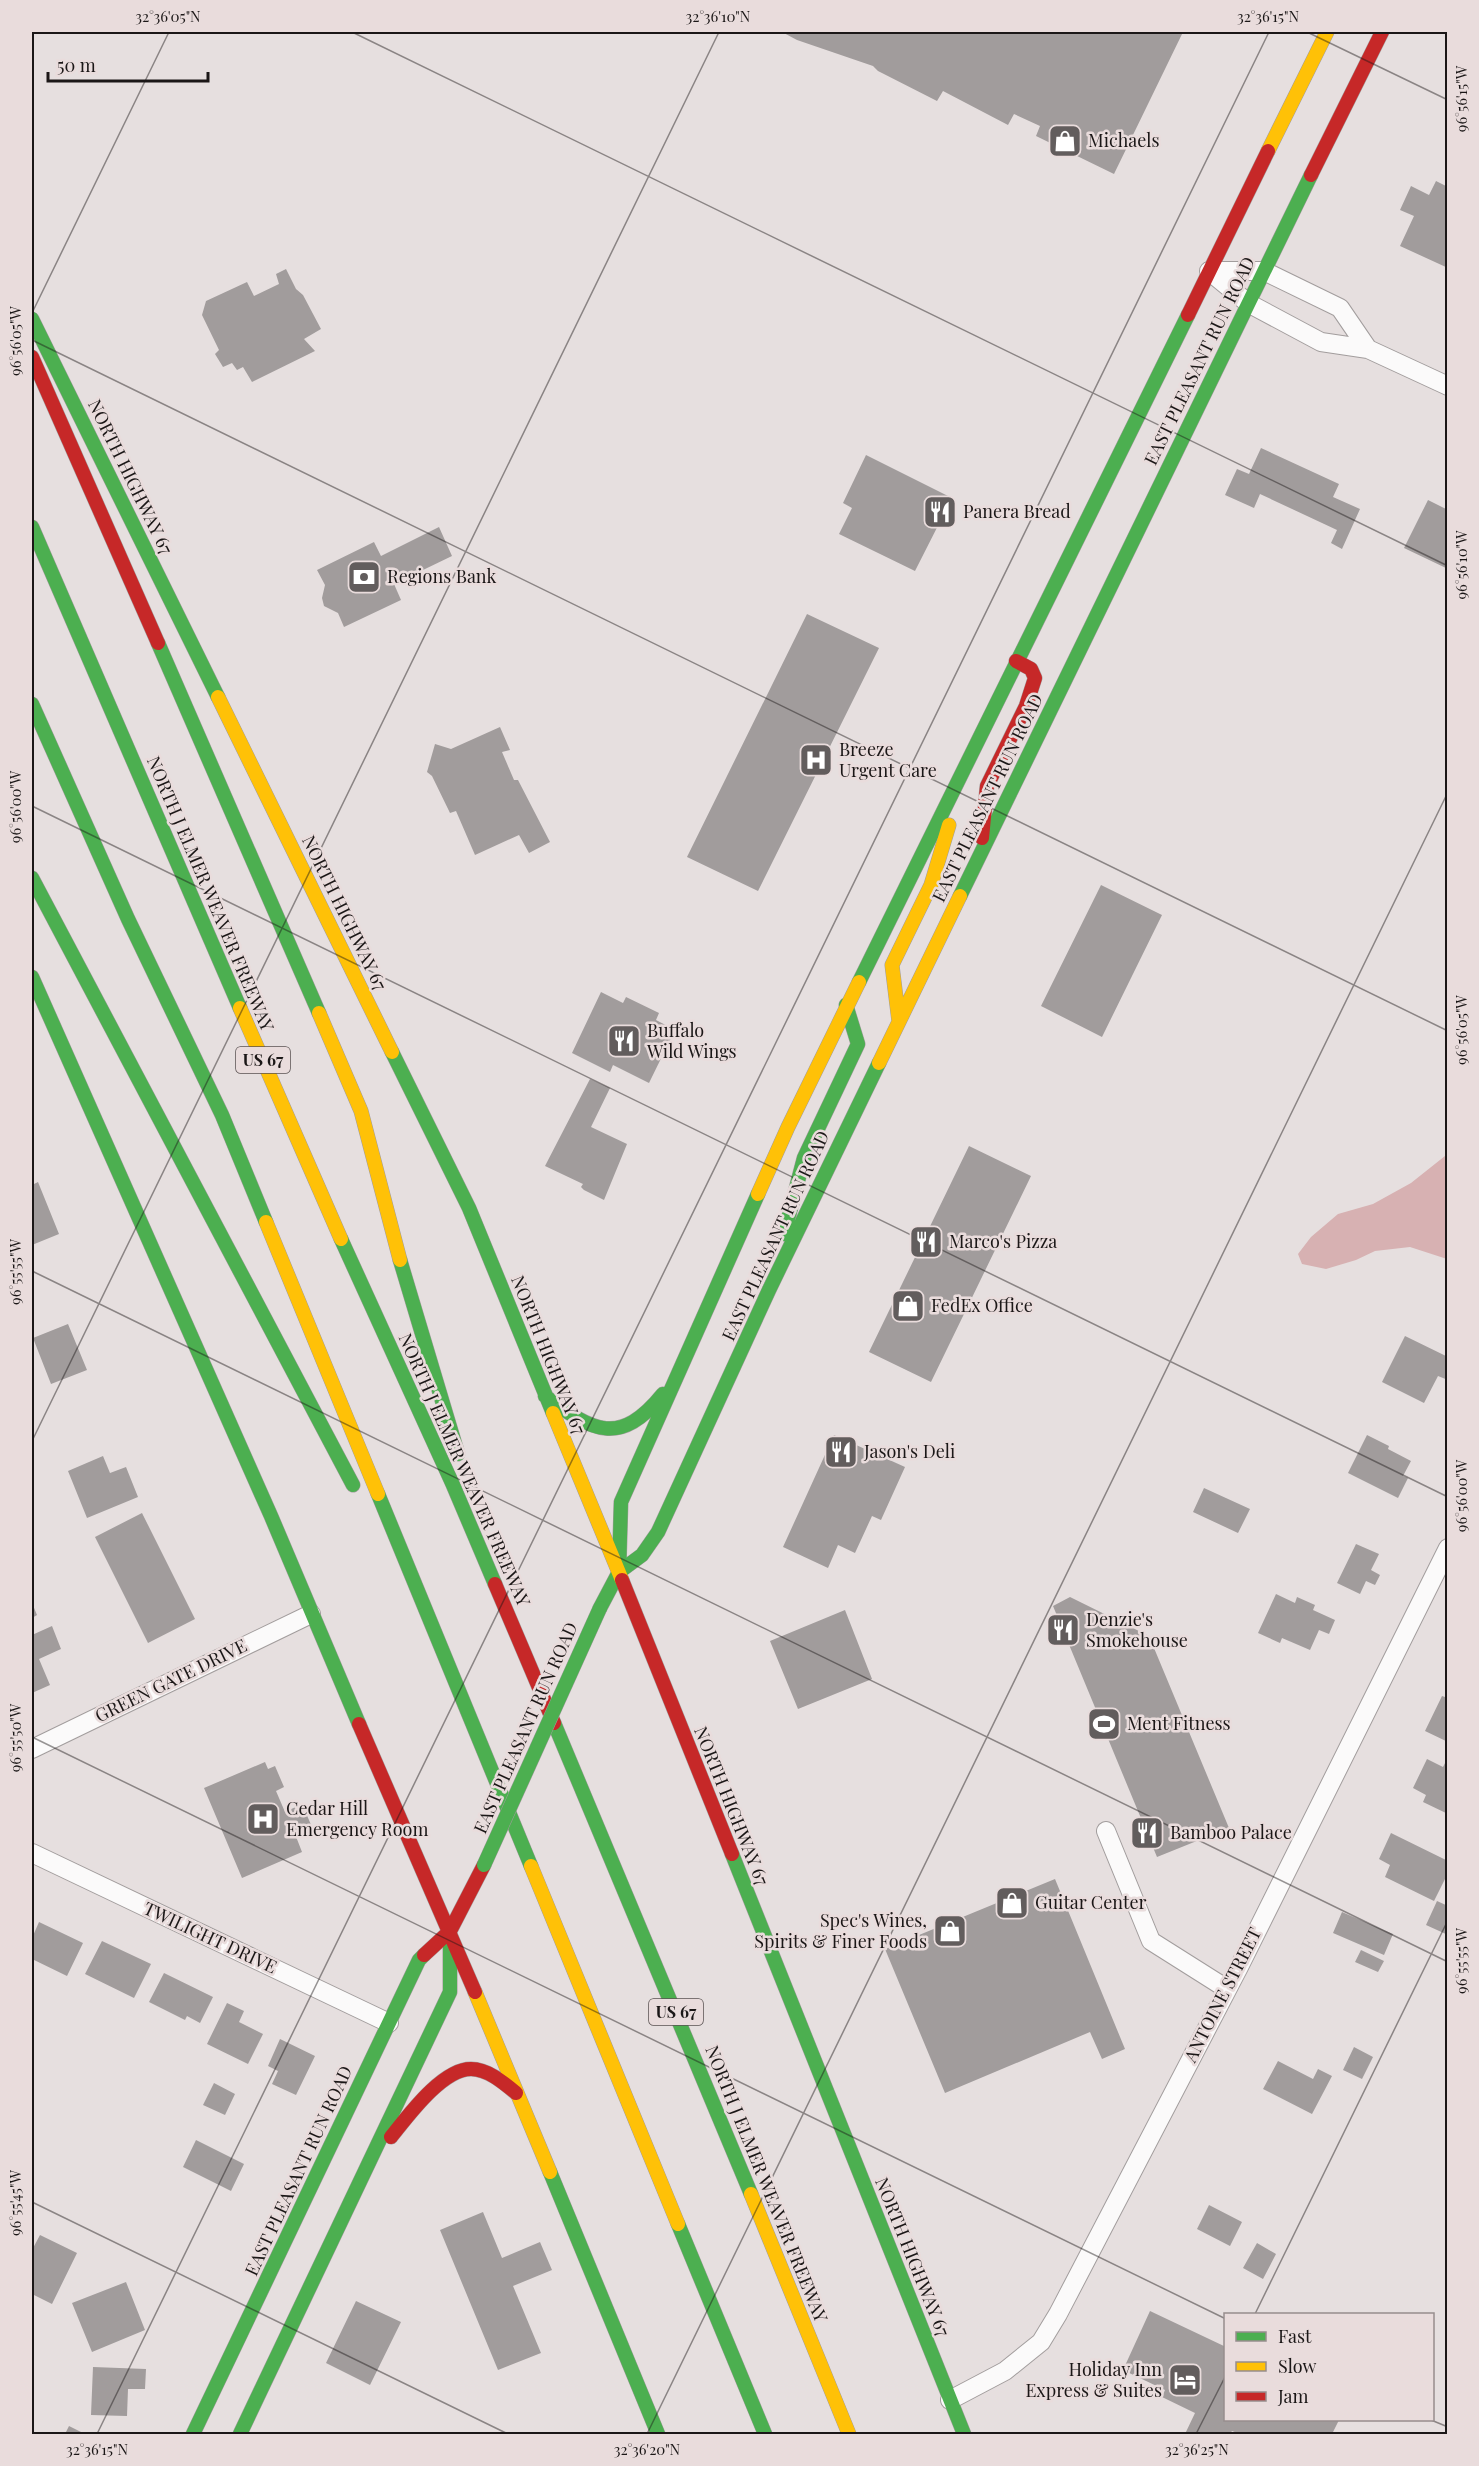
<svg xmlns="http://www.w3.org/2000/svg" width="1479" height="2466" font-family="'Playfair Display',serif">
  <rect width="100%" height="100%" fill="#e6dfdf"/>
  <!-- water -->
  <path fill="#d7b1b2" d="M1445,1156H1448L1447,1259L1410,1247L1375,1251L1356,1260L1326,1269L1302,1264L1298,1254L1311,1237L1338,1214L1373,1204L1411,1183Z"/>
  <!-- building -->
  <path fill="#a19c9c" d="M782,32H1183L1114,174L1036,136L1040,126L1014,114L1008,125L943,91L937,101L878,71L873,66L797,40Z
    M1436,181L1448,187V268L1400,246L1414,216L1400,210L1411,186L1429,195Z
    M286,269L296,289L303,295L321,329L304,339L315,351L252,382L243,367L237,370L232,363L223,367L215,354L219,350L202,315L206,301L247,282L254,296L279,284L276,274Z
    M1261,448L1339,484L1333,497L1360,509L1342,549L1331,543L1337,530L1260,494L1254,508L1225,495L1237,469L1249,474Z
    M866,455L952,498L915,571L839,534L852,508L843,503Z
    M1428,500L1448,510V569L1404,548Z
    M439,527L452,556L394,584L401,600L344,627L338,613L324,606L322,598L325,585L317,570L374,542L381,556Z
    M807,614L879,648L758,891L687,857Z
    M500,727L510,750L502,752L514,780H518L550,842L529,853L519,835L475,855L456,811L450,813L432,776L427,772L435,744L451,749Z
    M1101,885L1162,915L1102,1037L1041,1006Z
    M601,992L623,1003L626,997L659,1013L656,1020L675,1030L649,1083L613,1065L610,1072L572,1053Z
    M590,1079L610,1088L591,1127L627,1144L604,1200L584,1190L581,1187L583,1184L545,1166Z
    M969,1146L1031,1176L931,1382L869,1352Z
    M38,1182L59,1234L32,1245V1185Z
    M68,1324L87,1370L51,1384L33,1338Z
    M1405,1336L1448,1357V1380L1438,1376L1424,1403L1382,1382Z
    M834,1435L905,1467L881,1520L872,1516L855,1553L838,1545L828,1568L783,1547Z
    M1367,1435L1389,1446L1388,1449L1411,1461L1403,1476L1408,1478L1398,1498L1348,1473Z
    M103,1456L110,1473L126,1467L138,1497L87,1518L68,1471Z
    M1204,1488L1250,1509L1238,1533L1193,1512Z
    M142,1513L195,1619L148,1643L95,1537Z
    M1356,1544L1379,1554L1371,1570L1380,1575L1375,1585L1366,1581L1360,1594L1337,1583Z
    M1276,1594L1295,1603L1297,1597L1315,1605L1313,1610L1335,1620L1329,1634L1319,1630L1310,1650L1282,1638L1280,1643L1258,1633Z
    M1070,1597L1149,1636L1229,1828L1157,1857L1053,1606Z
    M32,1603L37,1615L32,1618Z
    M845,1610L872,1679L798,1709L770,1641Z
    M52,1626L61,1649L39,1659L50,1685L32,1693V1635Z
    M1442,1696L1448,1698V1742L1425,1731Z
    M1448,1757V1814L1423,1802L1426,1795L1413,1788L1427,1759L1443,1767Z
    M265,1762L268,1769L275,1766L284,1787L276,1791L285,1812L302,1804L312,1827L295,1834L302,1852L242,1878L204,1788Z
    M1391,1833L1448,1861V1873L1434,1901L1385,1877L1390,1865L1379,1859Z
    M1055,1879L1125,2049L1102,2059L1090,2032L945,2093L885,1949Z
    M1437,1901L1448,1906V1935L1426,1925Z
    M1342,1912L1393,1934L1384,1955L1333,1933Z
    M39,1922L83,1943L67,1976L32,1959V1938Z
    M102,1941L151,1964L134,1998L85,1974Z
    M1361,1950L1384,1961L1378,1972L1355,1962Z
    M164,1973L213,1997L200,2023L187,2016L185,2020L149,2002Z
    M227,2003L244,2011L239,2022L263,2034L248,2064L207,2044Z
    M280,2039L315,2056L296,2095L272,2084L278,2071L268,2066Z
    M1354,2047L1373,2057L1362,2079L1343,2070Z
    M1278,2061L1313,2079L1318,2069L1332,2076L1312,2114L1263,2089Z
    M214,2083L235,2094L225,2115L203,2105Z
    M196,2140L244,2164L231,2191L183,2167Z
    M1209,2205L1242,2222L1230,2246L1197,2229Z
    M483,2212L502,2258L540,2242L552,2270L513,2286L541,2353L498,2370L440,2230Z
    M40,2235L77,2253L52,2304L32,2294V2250Z
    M1257,2243L1276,2254L1263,2279L1243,2268Z
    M126,2282L145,2330L92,2352L72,2303Z
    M356,2301L401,2322L370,2385L326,2363Z
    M1150,2311L1226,2347V2420H1339L1332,2434H1240L1232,2431L1230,2434H1185L1195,2413L1162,2397L1165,2390L1123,2370Z
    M93,2367L146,2369L145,2389H128L127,2416L91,2415Z
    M69,2426L85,2434H65Z"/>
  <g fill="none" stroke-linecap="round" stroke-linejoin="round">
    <!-- street casing -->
    <g stroke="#a29d9d" stroke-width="20">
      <path id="street" d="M1209,271L1248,303L1321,342L1368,349L1448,386
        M1209,271H1264L1340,308L1368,349
        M32,1749L311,1614
        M1106,1831L1151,1941L1227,1989
        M32,1853L389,2023
        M950,2400L1005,2371L1041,2342L1058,2314L1239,1967L1448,1548"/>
    </g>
    <!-- fast casing -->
    <g stroke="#a29d9d" stroke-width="15">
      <path id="fast" d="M32,319L218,697
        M32,527L240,1008
        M158,643L319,1013
        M32,704L128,919L222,1115L266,1222
        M32,878L353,1485
        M960,896L1311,175
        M32,977L271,1516L359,1724
        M859,982L1188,315
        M392,1052L469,1208L553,1413
        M784,1234L804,1158L858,1044L846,1005
        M341,1239L453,1485L495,1584
        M400,1260L458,1454
        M545,1396C593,1432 620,1447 663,1394
        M378,1494L531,1866
        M619,1572L642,1555L658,1532L769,1290L879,1063
        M600,1608L619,1572L621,1502L758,1194
        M554,1723L751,2194
        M732,1854L964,2434
        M550,2172L658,2434
        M678,2224L765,2434
        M193,2434L419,1960L424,1955
        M240,2434L450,1992V1946"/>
    </g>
    <!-- slow casing -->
    <g stroke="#a29d9d" stroke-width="15">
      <path id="slow" d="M1268,151L1327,32
        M218,697L392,1052
        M240,1008L341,1239
        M319,1013L361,1111L400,1260
        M899,1022L892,965L931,885L949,825
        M879,1063L960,896
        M758,1194L788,1127L859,982
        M266,1222L378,1494
        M553,1413L622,1580
        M531,1866L678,2224
        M475,1992L550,2172
        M751,2194L849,2434"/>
    </g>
    <!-- jam casing -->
    <g stroke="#a29d9d" stroke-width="15">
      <path id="jam" d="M1311,175L1382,32
        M1188,315L1268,151
        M32,357L158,643
        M982,838L987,786L1026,706L1035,678L1031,669L1016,661
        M622,1580L732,1854
        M495,1584L554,1723
        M359,1724L475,1992
        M424,1955L450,1931L484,1865
        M391,2137C408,2116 442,2069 471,2069C488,2069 504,2083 516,2093"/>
    </g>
    <!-- street -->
    <use href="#street" stroke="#fbfafa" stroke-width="18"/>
    <!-- fast -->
    <use href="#fast" stroke="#4caf50" stroke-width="14"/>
    <!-- slow -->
    <use href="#slow" stroke="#ffc107" stroke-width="14"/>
    <!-- jam -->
    <use href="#jam" stroke="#c62828" stroke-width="14"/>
    <!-- fast-bridge casing -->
    <g stroke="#a29d9d" stroke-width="15" stroke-linecap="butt">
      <path id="fast-bridge" d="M484,1865L600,1608"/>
    </g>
    <!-- fast-bridge -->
    <use href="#fast-bridge" stroke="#4caf50" stroke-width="14"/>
  </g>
  <!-- ticks -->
  <path fill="none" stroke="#1b1717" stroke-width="1.5" stroke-opacity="0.45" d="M352,32L1448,566M1307,32L1448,100M32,313L169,32M32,340L1448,1031M32,806L1448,1497M32,1271L1448,1962M32,1441L719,32M32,1737L1226,2319M32,2202L508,2434M1255,2314L1448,1920M1431,2420L1448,2427M97,2434L1269,32M647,2434L1448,792M1196,2434L1226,2375"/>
  <!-- icons -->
  <defs>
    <g id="shop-square" transform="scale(1.725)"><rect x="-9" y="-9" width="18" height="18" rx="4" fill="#625d5d" stroke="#e9dcdc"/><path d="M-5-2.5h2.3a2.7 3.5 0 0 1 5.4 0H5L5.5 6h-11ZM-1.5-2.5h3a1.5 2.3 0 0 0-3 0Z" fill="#fff"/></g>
    <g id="restaurant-square" transform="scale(1.725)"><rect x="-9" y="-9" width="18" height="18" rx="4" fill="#625d5d" stroke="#e9dcdc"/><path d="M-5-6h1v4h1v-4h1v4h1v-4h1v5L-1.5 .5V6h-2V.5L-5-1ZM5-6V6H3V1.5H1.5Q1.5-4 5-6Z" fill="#fff"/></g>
    <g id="bank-square" transform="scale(1.725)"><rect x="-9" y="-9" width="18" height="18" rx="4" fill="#625d5d" stroke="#e9dcdc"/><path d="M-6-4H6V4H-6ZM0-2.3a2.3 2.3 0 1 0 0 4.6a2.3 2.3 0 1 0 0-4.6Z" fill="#fff"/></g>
    <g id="hospital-square" transform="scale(1.725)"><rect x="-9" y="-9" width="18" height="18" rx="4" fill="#625d5d" stroke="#e9dcdc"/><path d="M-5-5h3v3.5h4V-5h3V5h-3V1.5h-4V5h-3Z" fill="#fff"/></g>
    <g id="stadium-square" transform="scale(1.725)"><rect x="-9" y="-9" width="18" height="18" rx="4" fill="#625d5d" stroke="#e9dcdc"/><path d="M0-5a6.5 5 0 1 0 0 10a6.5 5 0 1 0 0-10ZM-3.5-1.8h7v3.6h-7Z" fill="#fff"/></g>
    <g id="hotel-square" transform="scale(1.725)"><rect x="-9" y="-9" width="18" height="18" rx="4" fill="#625d5d" stroke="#e9dcdc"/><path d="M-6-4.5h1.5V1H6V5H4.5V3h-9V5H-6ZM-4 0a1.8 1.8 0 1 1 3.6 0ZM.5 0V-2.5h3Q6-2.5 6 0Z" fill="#fff"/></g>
  </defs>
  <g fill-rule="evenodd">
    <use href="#shop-square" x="1065" y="141"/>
    <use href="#restaurant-square" x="940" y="512"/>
    <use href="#bank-square" x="364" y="577"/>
    <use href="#hospital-square" x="816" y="760"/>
    <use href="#restaurant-square" x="624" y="1041"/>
    <use href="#restaurant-square" x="926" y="1242"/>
    <use href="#shop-square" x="908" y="1306"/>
    <use href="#restaurant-square" x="841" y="1452"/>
    <use href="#restaurant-square" x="1063" y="1630"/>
    <use href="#stadium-square" x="1104" y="1724"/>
    <use href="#hospital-square" x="263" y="1819"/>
    <use href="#restaurant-square" x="1147" y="1833"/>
    <use href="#shop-square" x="1012" y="1903"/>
    <use href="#shop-square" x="950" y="1931"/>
    <use href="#hotel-square" x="1185" y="2380"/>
  </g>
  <g text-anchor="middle" stroke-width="5" stroke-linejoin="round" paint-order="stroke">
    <!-- shield labels -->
    <g fill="#e9dcdc" stroke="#595252" stroke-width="1.5">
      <rect x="236" y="1047" width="54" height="26" rx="4.5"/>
      <rect x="649" y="1999" width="54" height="26" rx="4.5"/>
    </g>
    <g font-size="16" font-weight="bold" fill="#1b1717">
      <text x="263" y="1066">US 67</text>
      <text x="676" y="2018">US 67</text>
    </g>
    <!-- poi labels -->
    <g font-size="18" fill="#1b1717" stroke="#e9dcdc" text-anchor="start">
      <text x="1088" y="147">Michaels</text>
      <text x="963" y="518">Panera Bread</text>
      <text x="387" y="583">Regions Bank</text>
      <text x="839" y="756">Breeze<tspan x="839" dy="21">Urgent Care</tspan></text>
      <text x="647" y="1037">Buffalo<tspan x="647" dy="21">Wild Wings</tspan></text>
      <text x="949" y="1248">Marco's Pizza</text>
      <text x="931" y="1312">FedEx Office</text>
      <text x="864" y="1458">Jason's Deli</text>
      <text x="1086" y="1626">Denzie's<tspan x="1086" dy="21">Smokehouse</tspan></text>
      <text x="1127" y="1730">Ment Fitness</text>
      <text x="286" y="1815">Cedar Hill<tspan x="286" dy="21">Emergency Room</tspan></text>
      <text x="1170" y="1839">Bamboo Palace</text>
      <text x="1035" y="1909">Guitar Center</text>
      <text x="927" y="1927" text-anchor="end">Spec's Wines,<tspan x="927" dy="21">Spirits &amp; Finer Foods</tspan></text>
      <text x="1162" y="2376" text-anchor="end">Holiday Inn<tspan x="1162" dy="21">Express &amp; Suites</tspan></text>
    </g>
    <!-- street labels -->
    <g font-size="18" fill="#1b1717" stroke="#e9dcdc">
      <text transform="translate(1200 361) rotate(-64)" y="6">EAST PLEASANT RUN ROAD</text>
      <text transform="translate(130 477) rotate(64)" y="6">NORTH HIGHWAY 67</text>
      <text transform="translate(988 798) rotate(-64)" y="6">EAST PLEASANT RUN ROAD</text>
      <text transform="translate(210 894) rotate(67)" y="6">NORTH J ELMER WEAVER FREEWAY</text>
      <text transform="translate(344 913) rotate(64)" y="6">NORTH HIGHWAY 67</text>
      <text transform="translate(776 1236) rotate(-65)" y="6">EAST PLEASANT RUN ROAD</text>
      <text transform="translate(548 1355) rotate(68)" y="6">NORTH HIGHWAY 67</text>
      <text transform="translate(464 1470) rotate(66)" y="6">NORTH J ELMER WEAVER FREEWAY</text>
      <text transform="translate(171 1681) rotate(-26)" y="6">GREEN GATE DRIVE</text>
      <text transform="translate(526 1728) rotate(-66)" y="6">EAST PLEASANT RUN ROAD</text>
      <text transform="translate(731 1806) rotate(68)" y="6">NORTH HIGHWAY 67</text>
      <text transform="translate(210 1938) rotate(25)" y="6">TWILIGHT DRIVE</text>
      <text transform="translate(1223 1995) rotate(-63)" y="6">ANTOINE STREET</text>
      <text transform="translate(299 2171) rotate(-65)" y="6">EAST PLEASANT RUN ROAD</text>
      <text transform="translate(766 2184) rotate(68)" y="6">NORTH J ELMER WEAVER FREEWAY</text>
      <text transform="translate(912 2257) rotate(68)" y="6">NORTH HIGHWAY 67</text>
    </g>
  </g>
  <!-- border -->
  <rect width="1479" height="2466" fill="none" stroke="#e9dcdc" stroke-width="66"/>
  <!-- legend -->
  <rect x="1224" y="2313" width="210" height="108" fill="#e9dcdc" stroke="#978d8d" stroke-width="1.5"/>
  <rect x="1236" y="2332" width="30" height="9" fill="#4caf50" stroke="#978d8d" stroke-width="1.5"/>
  <text x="1278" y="2343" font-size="18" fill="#1b1717">Fast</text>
  <rect x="1236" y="2362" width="30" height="9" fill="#ffc107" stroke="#978d8d" stroke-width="1.5"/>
  <text x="1278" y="2373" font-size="18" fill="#1b1717">Slow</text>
  <rect x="1236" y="2392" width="30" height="9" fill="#c62828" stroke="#978d8d" stroke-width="1.5"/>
  <text x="1278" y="2403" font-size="18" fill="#1b1717">Jam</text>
  <!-- scale -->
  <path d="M48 72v9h160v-9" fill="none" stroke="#1b1717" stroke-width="3"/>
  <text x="57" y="72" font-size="18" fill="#1b1717" stroke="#e9dcdc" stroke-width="4.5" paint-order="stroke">50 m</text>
  <rect x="33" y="33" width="1413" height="2400" fill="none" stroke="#1b1717" stroke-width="2"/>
  <g font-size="15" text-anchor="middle" fill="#1b1717">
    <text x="168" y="22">32°36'05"N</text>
    <text x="718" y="22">32°36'10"N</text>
    <text x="1268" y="22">32°36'15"N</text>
    <text transform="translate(1462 99) rotate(-90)" y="5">96°56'15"W</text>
    <text transform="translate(16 341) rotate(-90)" y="5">96°56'05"W</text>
    <text transform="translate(1462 565) rotate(-90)" y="5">96°56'10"W</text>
    <text transform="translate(16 807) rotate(-90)" y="5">96°56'00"W</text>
    <text transform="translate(1462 1030) rotate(-90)" y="5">96°56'05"W</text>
    <text transform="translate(16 1272) rotate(-90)" y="5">96°55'55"W</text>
    <text transform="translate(1462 1496) rotate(-90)" y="5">96°56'00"W</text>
    <text transform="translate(16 1738) rotate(-90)" y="5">96°55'50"W</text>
    <text transform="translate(1462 1961) rotate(-90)" y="5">96°55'55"W</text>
    <text transform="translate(16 2203) rotate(-90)" y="5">96°55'45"W</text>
    <text x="97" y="2455">32°36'15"N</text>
    <text x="647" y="2455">32°36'20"N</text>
    <text x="1197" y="2455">32°36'25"N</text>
  </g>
</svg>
